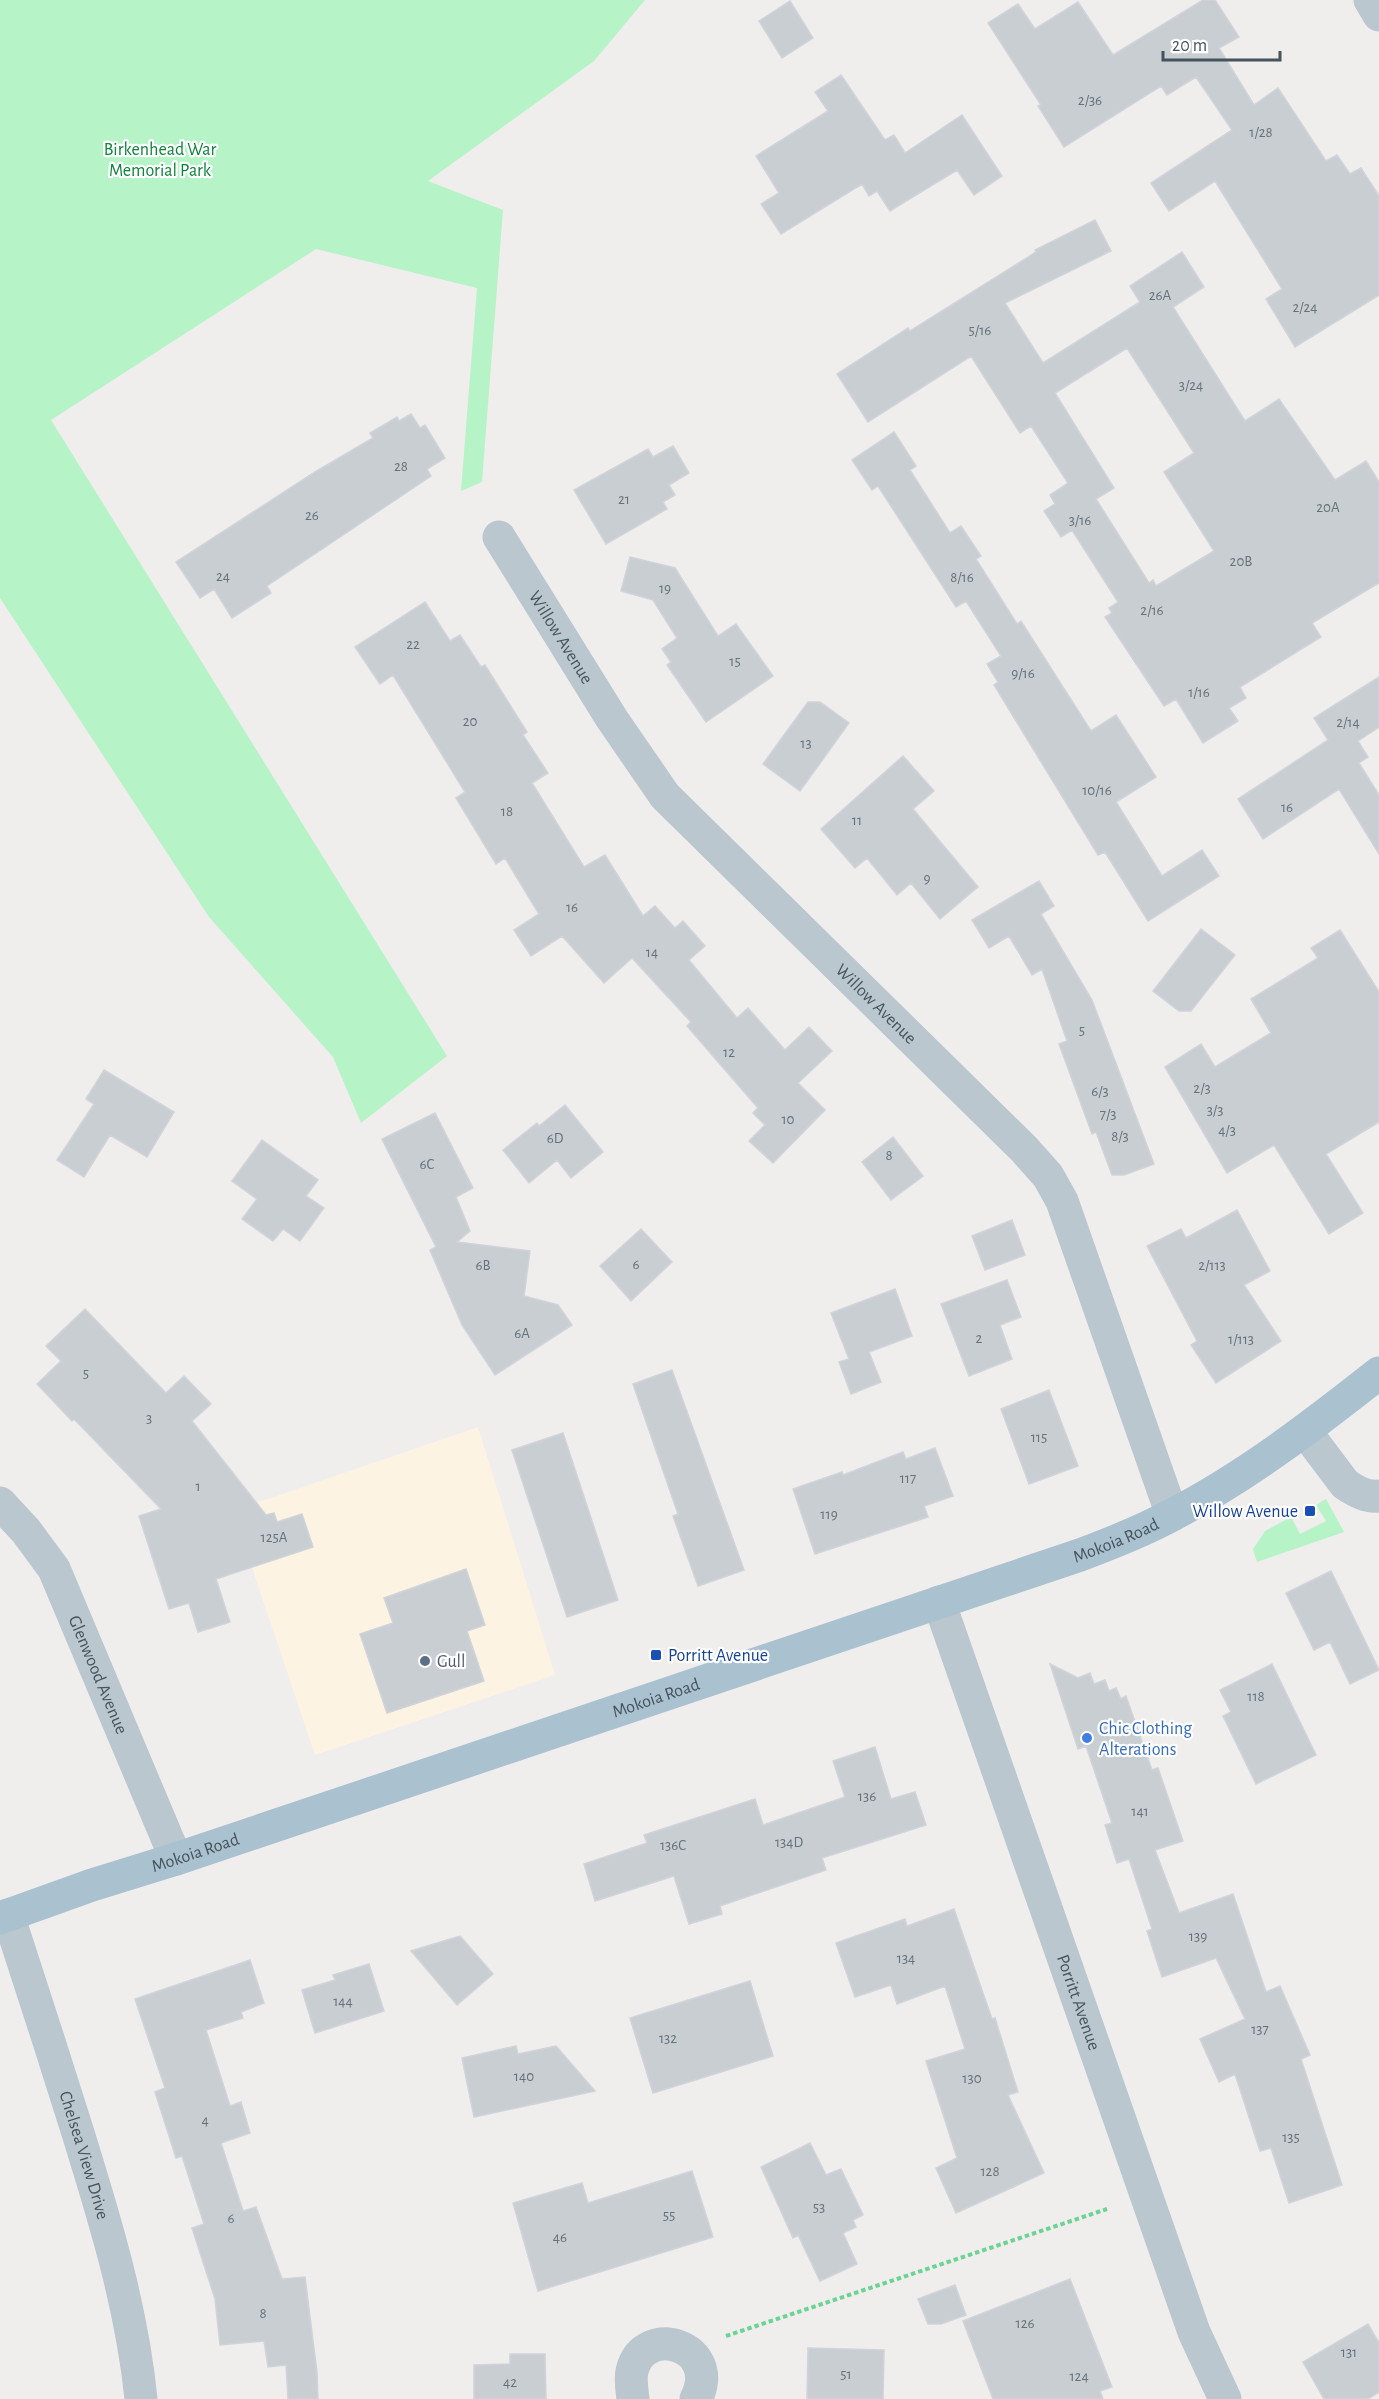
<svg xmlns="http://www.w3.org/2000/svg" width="1379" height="2399" font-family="'Alegreya Sans',sans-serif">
  <rect width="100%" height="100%" fill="#f0eded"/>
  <!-- commercial -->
  <path fill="#fdf3e3" d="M478,1427L555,1675L315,1755L233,1511Z"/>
  <!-- green -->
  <path fill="#b6f3c7" d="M0,0H645L594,61L428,181L503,210L482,482L461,491L477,288L316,249L51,420L447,1056L361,1123L333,1057L209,917L0,598Z
    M1326,1499L1344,1532L1257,1562L1253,1549L1265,1531L1291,1517L1300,1534L1326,1521L1316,1505Z"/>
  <!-- building -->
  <path fill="#c9ced3" stroke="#d0d4da" stroke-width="1.5" fill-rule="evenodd" d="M1203,0H1215L1239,37L1219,48L1254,105L1278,88L1326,161L1337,155L1350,174L1361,168L1379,196V295L1295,347L1266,299L1282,289L1215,181L1169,211L1151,183L1232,130L1196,77L1167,95L1161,86L1064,147L1038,106L1041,105L988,23L1018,4L1035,29L1078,2L1113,55Z
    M790,1L813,38L782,58L759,21Z
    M841,75L885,140L894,135L905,153L962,115L1002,176L974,195L957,170L890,211L877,191L869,196L862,184L781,234L761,204L779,193L756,156L828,111L815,92Z
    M1095,220L1111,251L1005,303L1043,363L1140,302L1130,286L1182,252L1204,287L1173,307L1245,421L1279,399L1335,480L1366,461L1379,482V583L1312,623L1321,637L1240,687L1246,698L1229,708L1238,721L1203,743L1176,699L1164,706L1105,617L1112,613L1109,608L1118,602L1072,530L1061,537L1044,511L1055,504L1050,495L1068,483L1031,426L1020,433L971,356L868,422L837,374L908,328L910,331L1036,252L1035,250ZM1127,348L1194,453L1164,472L1214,551L1156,586L1153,580L1149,583L1096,499L1114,488L1055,393Z
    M411,414L420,428L425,425L445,458L427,469L431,476L267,586L271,593L232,618L214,589L200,598L176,562L315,472L373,438L370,433L397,417L399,421Z
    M894,432L916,466L910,470L950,533L961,526L981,556L976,559L1017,624L1021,621L1091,731L1116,715L1156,777L1116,802L1162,876L1202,850L1219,876L1148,921L1105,852L1098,855L994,685L998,682L987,664L1001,656L966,601L956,607L878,486L872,490L852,460Z
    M673,446L689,473L669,485L675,495L663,502L667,509L606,544L574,490L648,449L653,457Z
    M630,557L675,568L718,636L736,624L773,676L706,722L667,665L671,662L662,649L677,638L653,600L621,591Z
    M425,602L450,641L460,635L481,667L485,665L527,732L523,735L548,773L532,783L584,867L605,855L643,916L655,906L675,928L683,921L705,946L689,960L737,1018L748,1008L785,1050L809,1027L832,1051L798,1083L825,1110L773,1163L749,1141L765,1125L753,1113L758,1108L687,1026L691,1022L632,958L604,983L562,936L531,956L514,930L539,914L505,858L496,864L456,798L465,792L393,675L380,684L355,647Z
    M1379,677V727L1358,741L1368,757L1359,763L1379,795V854L1339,789L1263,839L1238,799L1328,740L1314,718Z
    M808,702H820L849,723L800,791L763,764Z
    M903,756L934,791L913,809L978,887L940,919L911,883L897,895L867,858L855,868L821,829Z
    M1039,881L1054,906L1041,914L1092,1000L1154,1164L1124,1175H1112L1096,1132L1092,1134L1059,1044L1067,1041L1042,969L1032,975L1009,936L989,948L972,920Z
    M1201,929L1235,955L1191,1011H1179L1153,991Z
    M1340,930L1379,992V1122L1326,1154L1363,1213L1329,1234L1274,1145L1227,1173L1165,1067L1201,1044L1215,1067L1271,1033L1251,999L1318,958L1311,948Z
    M104,1070L174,1112L147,1157L110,1135L84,1177L57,1160L94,1104L86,1099Z
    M565,1105L603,1152L571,1178L557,1160L529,1183L503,1150L537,1123L539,1126Z
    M435,1113L473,1188L456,1197L470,1231L457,1242L530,1251L524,1296L558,1305L572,1325L495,1375L462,1325L430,1250L436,1247L382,1139Z
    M893,1137L923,1176L891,1200L862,1162Z
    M262,1140L318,1180L306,1196L324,1208L300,1241L283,1229L273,1241L242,1219L257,1199L232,1181Z
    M1237,1210L1270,1271L1244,1285L1281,1341L1216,1383L1191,1345L1197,1341L1147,1246L1181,1229L1186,1238Z
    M1012,1220L1025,1255L985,1270L972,1236Z
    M641,1229L672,1262L631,1301L600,1266Z
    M1007,1280L1021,1317L1000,1325L1012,1359L969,1376L941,1304Z
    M895,1289L912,1336L869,1352L881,1382L851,1394L839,1362L849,1359L831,1313Z
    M85,1309L166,1393L184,1376L211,1404L192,1421L266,1515L274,1513L277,1522L302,1514L313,1547L216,1579L230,1622L198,1632L189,1603L169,1609L139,1516L161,1509L74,1419L72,1421L37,1384L61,1361L46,1346Z
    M672,1370L744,1570L698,1586L673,1516L678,1514L633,1384Z
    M1049,1390L1078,1466L1029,1484L1001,1409Z
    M563,1433L618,1600L567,1617L512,1450Z
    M935,1448L953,1496L924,1506L928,1517L815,1554L793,1489L842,1472L843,1475L903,1452L906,1459Z
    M466,1569L485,1625L467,1631L484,1681L387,1713L360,1634L393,1623L384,1598Z
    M1331,1571L1379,1670L1350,1684L1330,1642L1314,1650L1286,1593Z
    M1050,1664L1078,1678L1090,1673L1094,1684L1105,1680L1109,1691L1116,1688L1121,1699L1126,1696L1152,1770L1158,1768L1183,1841L1155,1850L1179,1913L1233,1894L1266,1992L1280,1986L1310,2055L1301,2059L1342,2185L1289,2203L1271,2148L1260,2151L1235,2074L1219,2082L1200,2039L1245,2019L1216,1958L1162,1977L1147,1931L1152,1929L1129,1859L1117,1863L1105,1825L1112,1823L1086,1746L1078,1749Z
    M1272,1664L1316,1755L1256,1784L1223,1716L1231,1712L1220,1690Z
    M875,1747L891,1799L915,1792L926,1825L822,1858L826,1870L720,1906L722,1914L689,1924L674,1876L595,1901L584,1864L647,1843L644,1835L755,1799L763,1825L845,1797L833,1761Z
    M954,1909L992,2019L995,2018L1018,2092L1008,2095L1044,2173L956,2213L936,2168L957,2158L926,2061L965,2049L945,1986L897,2004L891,1985L855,1997L836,1943L905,1919L907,1926Z
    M460,1936L493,1974L457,2005L411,1951Z
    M250,1960L264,2003L241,2012L243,2018L206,2030L230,2106L241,2102L250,2133L221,2143L243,2211L256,2207L282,2279L305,2277L317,2372L318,2399H288L286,2365L268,2367L264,2341L220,2345L215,2299L192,2228L204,2224L182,2156L176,2158L155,2092L165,2088L135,1999Z
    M369,1964L384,2011L315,2033L302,1990L335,1980L333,1975Z
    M750,1981L773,2056L653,2093L630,2018Z
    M516,2046L518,2054L556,2046L595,2091L474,2117L462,2058Z
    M810,2143L826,2175L841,2169L863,2215L853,2220L856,2227L843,2233L857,2264L820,2281L798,2235L793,2238L761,2167Z
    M692,2171L713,2237L538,2291L513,2203L582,2183L588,2203Z
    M1070,2279L1112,2387L1100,2391L1103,2399H993L963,2321Z
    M955,2285L966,2315L941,2324H928L918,2299Z
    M1368,2324L1379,2343V2392L1368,2399H1324L1303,2362Z
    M808,2348L884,2350L883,2399H807Z
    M510,2354H545L546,2399H474V2365L510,2364Z"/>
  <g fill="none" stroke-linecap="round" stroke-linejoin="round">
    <!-- path -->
    <path stroke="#6bd494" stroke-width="4" stroke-dasharray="4.5 3" stroke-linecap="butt" d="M726,2336L1107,2209"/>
    <!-- minor -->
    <g stroke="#bac7ce" stroke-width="33">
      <path d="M1370,0L1379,15"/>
      <path id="s1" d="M499,537L612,719L665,796L1024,1149L1048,1176L1062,1201L1172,1515"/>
      <path d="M1305,1431L1345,1484C1355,1491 1367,1498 1379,1496"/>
      <path id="s2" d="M0,1503L26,1531L54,1569L176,1859"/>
      <path id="s3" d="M939,1602L1194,2332L1225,2399"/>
      <path id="s4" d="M8,1915C32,1988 55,2060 78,2133C105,2220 132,2308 141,2399"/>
      <path d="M633,2399C632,2390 630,2380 632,2371C644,2321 723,2346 696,2399"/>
    </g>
    <!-- major -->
    <path stroke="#aac1cf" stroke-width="33" id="s5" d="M0,1918L92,1885L176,1859L1080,1555C1112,1543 1143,1531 1172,1515C1247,1476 1313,1425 1379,1373"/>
  </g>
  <!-- markers -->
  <g fill="#1a4fb4" stroke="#fff" stroke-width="2">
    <rect x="1304" y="1505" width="12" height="12" rx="3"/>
    <rect x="650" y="1649" width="12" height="12" rx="3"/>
  </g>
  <circle fill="#5c6f8a" stroke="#fff" stroke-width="2" cx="425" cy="1661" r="6"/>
  <circle fill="#3f7fe0" stroke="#fff" stroke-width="2" cx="1087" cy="1738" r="6"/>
  <g text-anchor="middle" stroke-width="4.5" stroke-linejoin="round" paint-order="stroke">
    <!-- number labels -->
    <g font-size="15" fill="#65727a">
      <text x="1090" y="105">2/36</text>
      <text x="1261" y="137">1/28</text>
      <text x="1160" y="300">26A</text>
      <text x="1305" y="312">2/24</text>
      <text x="980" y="335">5/16</text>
      <text x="1191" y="390">3/24</text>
      <text x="401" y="471">28</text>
      <text x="624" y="504">21</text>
      <text x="1328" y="512">20A</text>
      <text x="312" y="520">26</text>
      <text x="1080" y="525">3/16</text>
      <text x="1241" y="566">20B</text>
      <text x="223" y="581">24</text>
      <text x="962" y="582">8/16</text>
      <text x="665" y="593">19</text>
      <text x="1152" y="615">2/16</text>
      <text x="413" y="649">22</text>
      <text x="735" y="666">15</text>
      <text x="1023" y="678">9/16</text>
      <text x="1199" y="697">1/16</text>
      <text x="470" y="726">20</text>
      <text x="1348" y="727">2/14</text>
      <text x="806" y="748">13</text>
      <text x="1097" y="795">10/16</text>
      <text x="1287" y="812">16</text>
      <text x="507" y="816">18</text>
      <text x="857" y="825">11</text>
      <text x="927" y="883">9</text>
      <text x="572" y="912">16</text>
      <text x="652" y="957">14</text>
      <text x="1082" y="1035">5</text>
      <text x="729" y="1057">12</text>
      <text x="1202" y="1093">2/3</text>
      <text x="1100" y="1096">6/3</text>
      <text x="1215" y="1115">3/3</text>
      <text x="1108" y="1119">7/3</text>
      <text x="788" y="1124">10</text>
      <text x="1227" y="1135">4/3</text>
      <text x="1120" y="1141">8/3</text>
      <text x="555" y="1143">6D</text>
      <text x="889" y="1160">8</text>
      <text x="427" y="1169">6C</text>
      <text x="636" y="1269">6</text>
      <text x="483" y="1270">6B</text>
      <text x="1212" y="1270">2/113</text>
      <text x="522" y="1338">6A</text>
      <text x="979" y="1343">2</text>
      <text x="1241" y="1344">1/113</text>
      <text x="86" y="1378">5</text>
      <text x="149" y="1423">3</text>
      <text x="1039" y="1442">115</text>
      <text x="908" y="1483">117</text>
      <text x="198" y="1491">1</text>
      <text x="829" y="1519">119</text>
      <text x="274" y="1542">125A</text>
      <text x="1256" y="1701">118</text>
      <text x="867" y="1801">136</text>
      <text x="1140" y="1816">141</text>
      <text x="789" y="1847">134D</text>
      <text x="673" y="1850">136C</text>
      <text x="1198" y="1941">139</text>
      <text x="906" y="1963">134</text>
      <text x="343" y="2006">144</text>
      <text x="1260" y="2034">137</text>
      <text x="668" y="2043">132</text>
      <text x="524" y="2081">140</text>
      <text x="972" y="2083">130</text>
      <text x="205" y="2125">4</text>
      <text x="1291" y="2142">135</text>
      <text x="990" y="2176">128</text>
      <text x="819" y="2212">53</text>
      <text x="669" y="2220">55</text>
      <text x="231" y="2223">6</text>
      <text x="560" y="2242">46</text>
      <text x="263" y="2318">8</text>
      <text x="1025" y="2328">126</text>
      <text x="1349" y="2357">131</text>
      <text x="846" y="2379">51</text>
      <text x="1079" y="2381">124</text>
      <text x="510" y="2387">42</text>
    </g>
    <!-- park labels -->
    <g font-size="18" fill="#0e843b" stroke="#fff">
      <text x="160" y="155">Birkenhead War<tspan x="160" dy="21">Memorial Park</tspan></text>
    </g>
    <!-- street labels -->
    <g font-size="18" fill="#44535c" stroke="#fff">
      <text dy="6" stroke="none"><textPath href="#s1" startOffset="118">Willow Avenue</textPath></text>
      <text dy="6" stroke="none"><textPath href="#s1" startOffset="604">Willow Avenue</textPath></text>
      <text dy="6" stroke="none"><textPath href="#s5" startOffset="1178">Mokoia Road</textPath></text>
      <text dy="6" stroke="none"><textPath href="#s2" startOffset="200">Glenwood Avenue</textPath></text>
      <text dy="6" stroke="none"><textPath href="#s5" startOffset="692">Mokoia Road</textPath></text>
      <text dy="6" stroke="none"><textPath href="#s5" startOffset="206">Mokoia Road</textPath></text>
      <text dy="6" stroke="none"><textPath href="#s3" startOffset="424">Porritt Avenue</textPath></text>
      <text dy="6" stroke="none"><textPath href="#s4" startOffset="252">Chelsea View Drive</textPath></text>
    </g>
    <!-- transit labels -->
    <g font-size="18" fill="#164399" stroke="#fff" text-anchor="end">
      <text x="1298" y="1517">Willow Avenue</text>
      <text x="668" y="1661" text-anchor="start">Porritt Avenue</text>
    </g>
    <!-- service labels -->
    <g font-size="18" fill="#4e5e75" stroke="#fff" text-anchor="start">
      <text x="437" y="1667">Gull</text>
    </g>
    <!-- shop labels -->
    <g font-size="18" fill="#366cbe" stroke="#fff" text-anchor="start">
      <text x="1099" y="1734">Chic Clothing<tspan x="1099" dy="21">Alterations</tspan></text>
    </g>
  </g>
  <!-- scale -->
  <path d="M1163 51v9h117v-9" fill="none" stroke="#44535c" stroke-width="3"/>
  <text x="1172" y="51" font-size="18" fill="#44535c" stroke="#ffffff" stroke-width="4.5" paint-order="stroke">20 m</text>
</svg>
